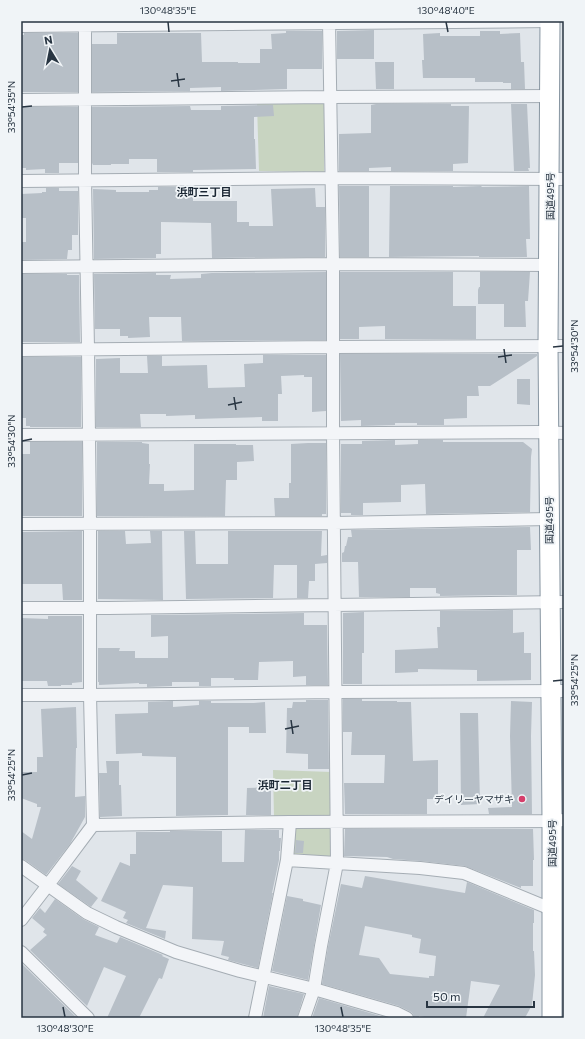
<svg xmlns="http://www.w3.org/2000/svg" width="585" height="1039" font-family="Commissioner,'Noto Sans JP',sans-serif">
  <rect width="100%" height="100%" fill="#e0e5ea"/>
  <!-- green -->
  <path fill="#c8d4c1" d="M257,104H324V172L259,171Z
    M273,770L332,772V817H274Z
    M296,828H332V858L292,855Z"/>
  <!-- building -->
  <path fill="#b7bfc7" fill-rule="evenodd" d="M374,30V59H337V31Z
    M286,31H322V69H287V89L221,91V87L190,88V91L92,92V44H117V33H201L202,62H238V63H260V49H272L271,34L286,33Z
    M480,31H500V34L520,33L521,62H524L525,89H511V83H503V82H475V78H423L422,60H424L423,34L440,33V36H480Z
    M24,33H78V92H21V35H24Z
    M375,62H394V89H376Z
    M376,104H451V106H469L468,163L453,164V171H391V167L369,168V171H339V134L371,133V105Z
    M511,104H527L530,168H528L529,171H514Z
    M273,105L274,116L254,117V139H255L256,169L193,170V172H157V159H129V164H111V165H93L92,163V107L190,106L191,110H221V106Z
    M21,107H78V163H59V173H45V169L26,170V168H21Z
    M339,186H369V257H340Z
    M390,186H453V187L481,186L482,187L529,186L530,239H526L527,257H479V256L389,257Z
    M158,187H193V201H237V222H249V226H273L271,189L315,188L316,207H325V257L212,258L211,223L161,222V254H156V258L94,259L93,189L116,190V192H149V190H158Z
    M46,188H59V191H78V235H72V250H68L67,259L21,260V242H26V218H21V194L42,193V192H46Z
    M326,272V340L182,341L181,317H149L150,337L128,338V336H120V329H95L94,274L156,273V275H171L170,279L201,278V274L212,273Z
    M340,272H453V306H476V339H385V326L359,327V339H340Z
    M480,272H530L528,301H525L526,327H504V304H478V290L479,287H480Z
    M21,274H67V275H79L80,342H21Z
    M340,354H537V356L490,386H478L479,396H467V418L444,419V425H417V423H395V425L361,426V420L341,421Z
    M263,355H326V411L312,412V377H304V375L281,376L282,394H278V421H262V417L195,419V415L166,416V414H140L141,427H96V359L120,358V373H148L147,356H162V366L207,365L208,388L245,387L244,364L263,363Z
    M21,357H81V427H30V426H26V418H22V404H21Z
    M517,379H530V405L517,404Z
    M395,440V445L418,444V440H443V442H523L532,449L531,457L530,512L426,514L425,484L401,485V502L363,503V515H351V513H341V444H362V441Z
    M30,442H82V516H21V454H30Z
    M97,442H142V443L149,444V464H150L149,484H164V491L194,490V444H236V445H253L254,461L237,462V480H226L225,516H97Z
    M308,443H326V514H322V516H275L274,498H289V483H291V444Z
    M530,527L531,550H517V595L440,596V594L436,593V588H410V597H359L358,562H342V553L344,552L345,546H346L348,537H352L351,530Z
    M82,531V600H63L62,584H21V532Z
    M98,531H125L126,544L151,543L150,531H162L163,600L98,599Z
    M184,531H195L196,564H228V531H322L321,556L327,555V563L315,564V581H309L308,598H297V565H274L273,598L186,599Z
    M513,610V633L524,632V653H531V680L477,681V670L418,669V672L395,673V650L438,648L437,627H440V611Z
    M364,612V653H362V684H343V613Z
    M304,613V625H327L328,685H306V676L293,677V661L259,662L258,680H234V678H211V686H199V682H172V686L147,687V684H139V683L99,685V682H98V648H120L119,651H135V658H168V636L151,637V615Z
    M48,616H82V682L72,683V685H61V686H48L47,681H21V618L48,619Z
    M343,699H362V701H397V702H411L413,761L438,760V799H427V814H345L344,783H384L385,755H351L352,732H343Z
    M306,700H328L329,769H308V754L286,753L287,708H292L293,702H306Z
    M173,701V707L199,705V701H211V703H254L265,702L266,733H249V727H228V815L176,816V757L142,756V753L116,754L115,714L148,713V702Z
    M511,701L532,702L531,736L532,814H489L488,808L512,807L510,736Z
    M76,707L77,748H76L75,797L85,796V817L70,844L46,875L25,860L21,859V831L32,839L41,807H37V804L21,798L22,793L21,772H37V757H43L41,709Z
    M460,713H478L480,804L461,805Z
    M106,761H119V785H121L122,816L100,817L99,773H107Z
    M271,787V815H246L247,788Z
    M345,829H533L534,860H533V886H521V888L465,866L421,861L393,859L387,857L344,856Z
    M245,830H279V838H281L280,851H279V860L272,893H273L258,968L228,960L229,957L221,955L224,941L192,939L193,887L163,885L146,928L166,931L165,939L126,923L128,920L123,918L126,912L101,901L120,862L130,866V854H136V832H170V831H222V862H244Z
    M296,840L304,841L303,853H295Z
    M72,866L81,871L76,880L98,898L91,907L58,884Z
    M365,876L465,893L467,882L534,910V923H533V951H534L535,975L532,1005L526,1016L524,1018H483L500,985L471,981L466,1018H430L419,1016V1018H414L413,1014L411,1012L399,1006L322,984L328,947L341,884L362,888ZM365,926L412,935V937L421,939L419,953L436,956L434,976H429V978L390,974L379,958L359,955Z
    M287,896L303,899V901L321,905L308,980L272,971Z
    M55,899L83,919L99,927L95,935L117,943L120,937L163,955L162,956L169,959L162,979L159,978L139,1018H107L126,976L104,967L87,1006L30,950L47,935L43,932L45,929L32,918L40,908L45,913Z
    M21,963L77,1018H21Z
    M269,986L304,994L297,1018H263Z
    M319,998L387,1018H312Z"/>
  <g fill="none" stroke-linecap="round" stroke-linejoin="round">
    <!-- minor casing -->
    <g stroke="#a5adb4" stroke-width="14">
      <path id="minor" d="M21,26L550,21
        M21,100L329,97L550,96
        M21,181L331,178L564,179
        M21,267L333,264L549,265
        M21,350L333,347L564,346
        M21,435L538,432L564,433
        M21,524L334,523L549,519
        M21,608H108L564,602
        M21,695H90L335,692L564,691
        M93,825L290,822L552,821L564,820
        M287,860L420,868L464,873L551,909
        M21,866L87,913L116,927L176,952L240,971L314,989L397,1013L407,1018
        M21,920L48,885L93,825L90,695V524L88,349L85,179V21
        M21,952L88,1018
        M255,1018L287,860L290,822
        M304,1018L314,989L321,946L337,863L333,433V264L329,21"/>
    </g>
    <!-- trunk casing -->
    <g stroke="#8795a1" stroke-width="21">
      <path id="trunk" d="M550,21L548,346L552,821V1018"/>
    </g>
    <!-- minor -->
    <use href="#minor" stroke="#f3f5f8" stroke-width="12"/>
    <!-- trunk -->
    <use href="#trunk" stroke="#fff" stroke-width="19"/>
  </g>
  <!-- ticks -->
  <path fill="none" stroke="#283542" stroke-width="1.5" d="M168,22L169,32M446,22L448,32M177,73L179,87M171,81L185,79M22,107L32,106M553,347L563,346M504,349L506,363M498,357L512,355M234,397L236,410M228,405L242,402M22,441L32,439M553,681L563,680M291,720L293,734M285,729L299,726M22,775L32,773M63,1007L65,1017M341,1007L343,1017"/>
  <!-- markers -->
  <circle fill="#d63e6b" stroke="#f0f4f7" stroke-width="1.5" cx="522" cy="799" r="4"/>
  <g text-anchor="middle" stroke-width="3.5" stroke-linejoin="round" paint-order="stroke">
    <!-- street labels -->
    <g font-size="10" fill="#283542" stroke="#f0f4f7">
      <text transform="translate(550 196) rotate(-90)" y="4">国道495号</text>
      <text transform="translate(549 520) rotate(-90)" y="4">国道495号</text>
      <text transform="translate(552 843) rotate(-90)" y="4">国道495号</text>
    </g>
    <!-- poi labels -->
    <g font-size="10" fill="#283542" stroke="#f0f4f7" text-anchor="end">
      <text x="514" y="803">デイリーヤマザキ</text>
    </g>
    <!-- neighbourhood labels -->
    <g font-size="11" font-weight="bold" fill="#1a2633" stroke="#f0f4f7">
      <text x="204" y="196">浜町三丁目</text>
      <text x="285" y="789">浜町二丁目</text>
    </g>
  </g>
  <!-- border -->
  <rect width="585" height="1039" fill="none" stroke="#f0f4f7" stroke-width="44"/>
  <!-- north arrow -->
  <g transform="translate(50 50) rotate(350)" stroke="#f0f4f7" stroke-width="3" paint-order="stroke">
  <path d="M0-3L7 15L0 10L-7 15Z" fill="#283542"/>
  <text y="-6" font-size="11" font-weight="bold" text-anchor="middle" fill="#283542">N</text>
  </g>
  <!-- scale -->
  <path d="M427 1001v6h107v-6" fill="none" stroke="#283542" stroke-width="2"/>
  <text x="433" y="1001" font-size="12" fill="#283542" stroke="#f0f4f7" stroke-width="3" paint-order="stroke">50 m</text>
  <rect x="22" y="22" width="541" height="995" fill="none" stroke="#283542" stroke-width="1.5"/>
  <g font-size="10" text-anchor="middle" fill="#283542">
    <text x="168" y="14">130°48'35"E</text>
    <text x="446" y="14">130°48'40"E</text>
    <text transform="translate(11 107) rotate(-90)" y="4">33°54'35"N</text>
    <text transform="translate(574 346) rotate(-90)" y="4">33°54'30"N</text>
    <text transform="translate(11 441) rotate(-90)" y="4">33°54'30"N</text>
    <text transform="translate(574 680) rotate(-90)" y="4">33°54'25"N</text>
    <text transform="translate(11 775) rotate(-90)" y="4">33°54'25"N</text>
    <text x="65" y="1032">130°48'30"E</text>
    <text x="343" y="1032">130°48'35"E</text>
  </g>
</svg>
